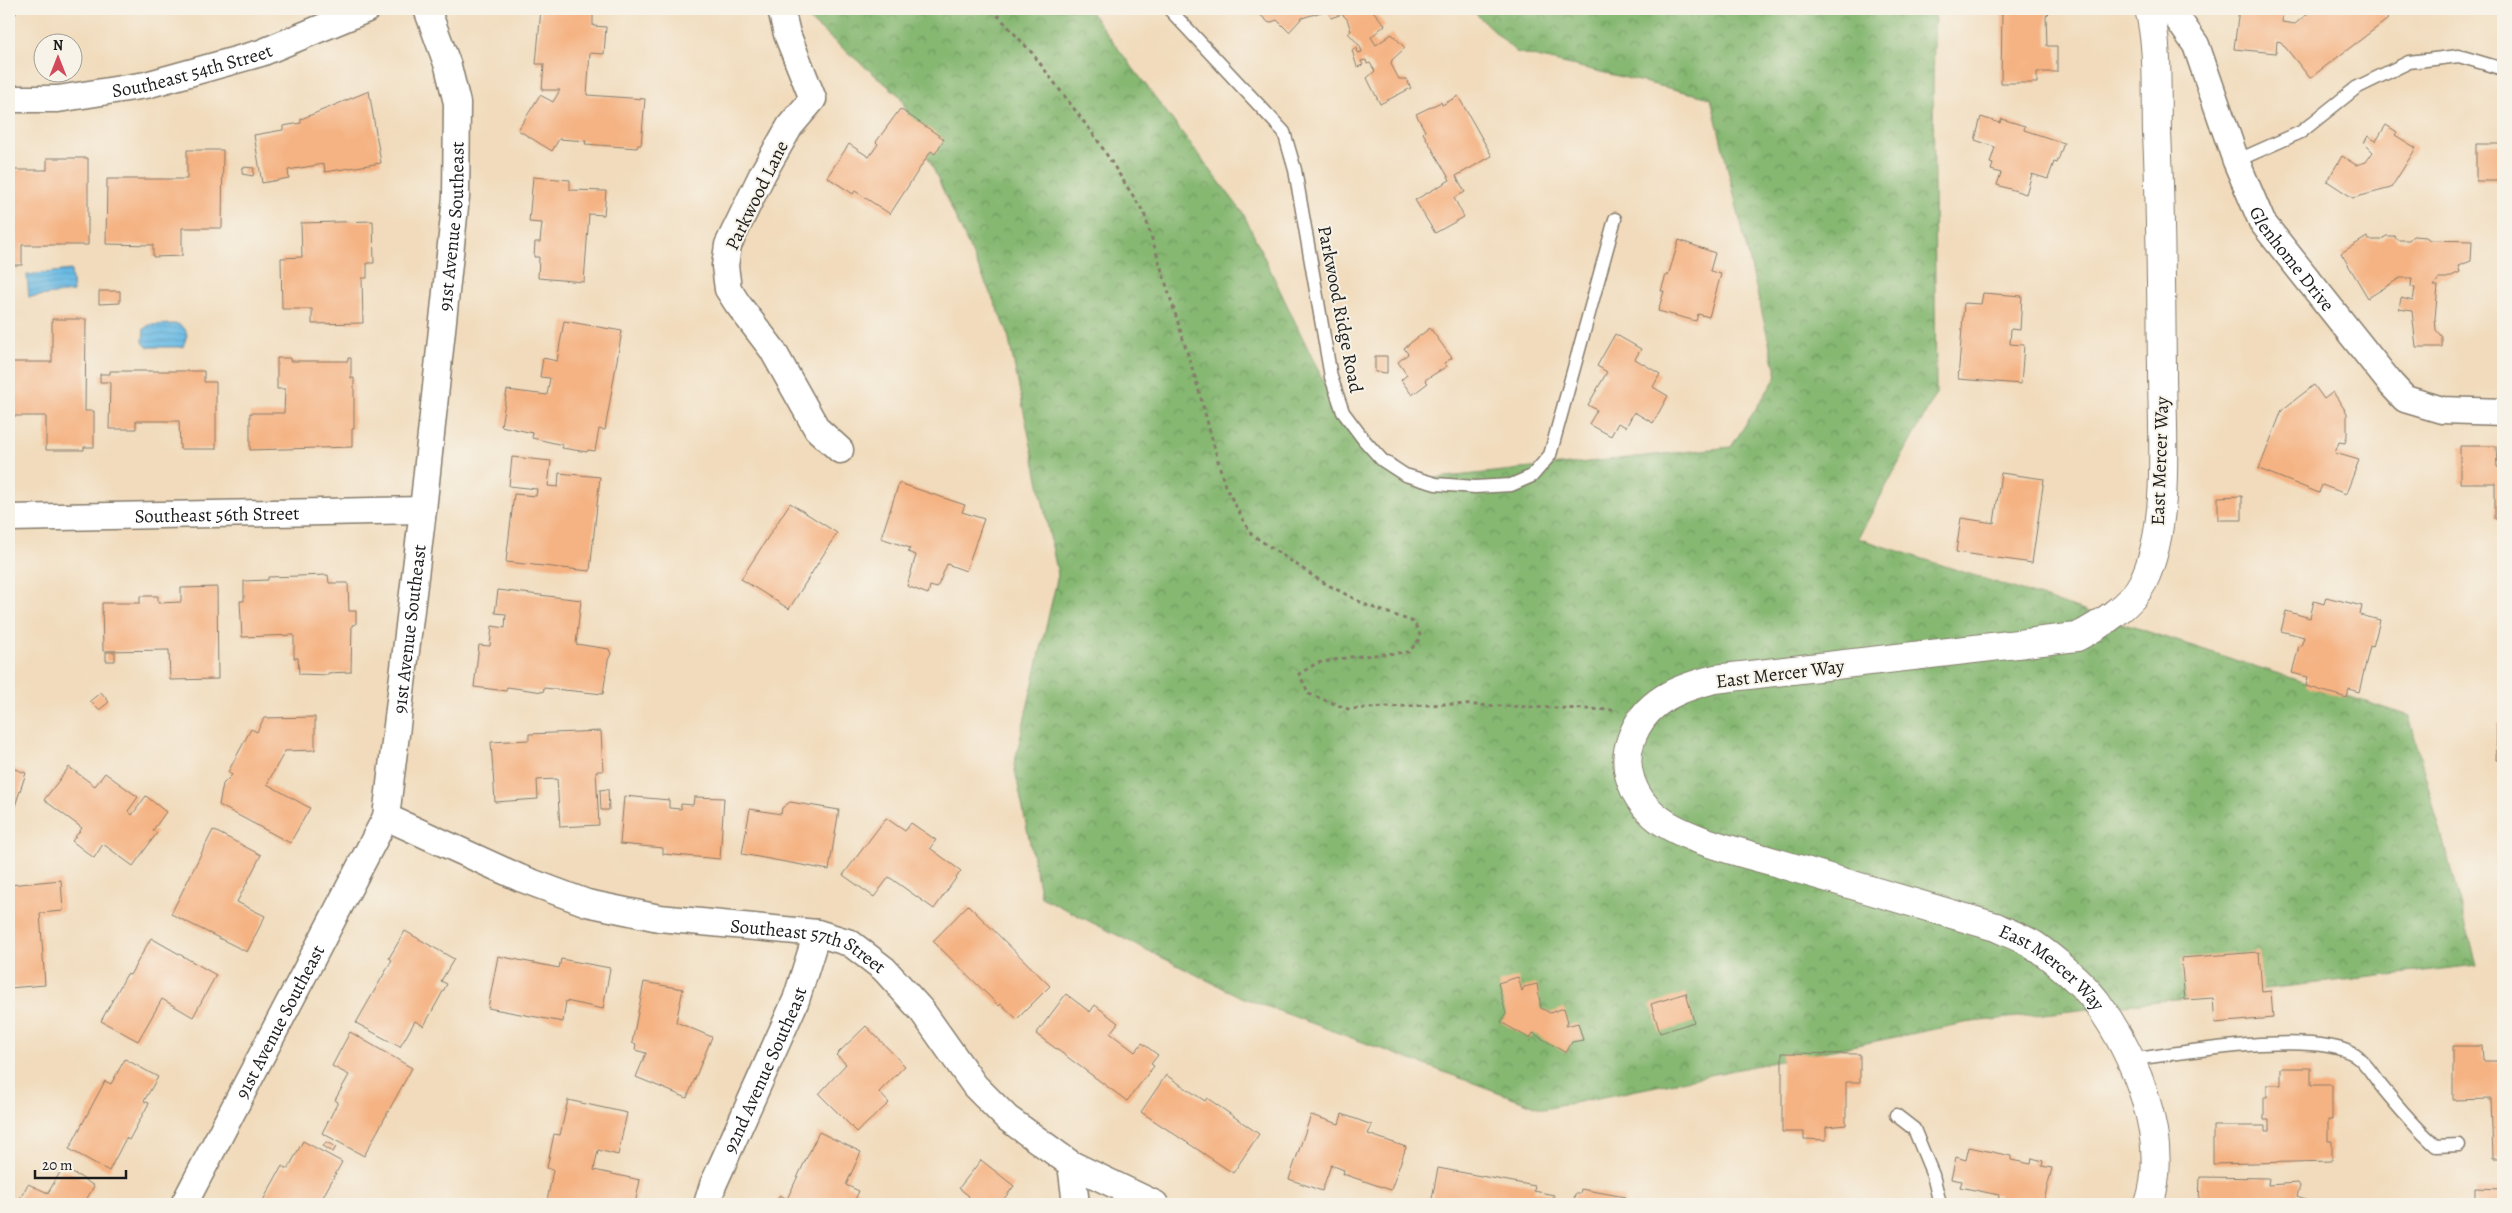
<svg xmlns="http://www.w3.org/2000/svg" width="2512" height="1213" font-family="Alegreya,serif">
  <defs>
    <pattern id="forest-crowns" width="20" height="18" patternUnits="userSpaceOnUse" patternTransform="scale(1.25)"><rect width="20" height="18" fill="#86b872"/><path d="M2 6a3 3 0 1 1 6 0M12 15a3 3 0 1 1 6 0" fill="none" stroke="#6d955d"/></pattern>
    <pattern id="water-rules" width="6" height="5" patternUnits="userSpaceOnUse" patternTransform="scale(1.25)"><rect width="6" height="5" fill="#68bae4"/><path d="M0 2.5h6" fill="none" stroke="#5a9fc3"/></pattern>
  </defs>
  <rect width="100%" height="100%" fill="#f7f3e8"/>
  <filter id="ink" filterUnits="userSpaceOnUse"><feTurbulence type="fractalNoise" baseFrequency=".02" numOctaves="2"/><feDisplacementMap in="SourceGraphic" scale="10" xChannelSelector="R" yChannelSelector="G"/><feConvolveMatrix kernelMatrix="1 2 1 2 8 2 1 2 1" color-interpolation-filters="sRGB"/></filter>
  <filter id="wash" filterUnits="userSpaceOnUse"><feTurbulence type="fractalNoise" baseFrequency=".0096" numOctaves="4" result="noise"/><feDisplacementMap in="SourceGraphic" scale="20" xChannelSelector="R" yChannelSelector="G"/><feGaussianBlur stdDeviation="1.12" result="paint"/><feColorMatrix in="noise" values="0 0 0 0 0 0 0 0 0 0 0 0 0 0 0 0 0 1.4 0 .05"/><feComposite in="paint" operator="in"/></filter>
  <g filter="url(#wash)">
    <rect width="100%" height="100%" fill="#f1dbbc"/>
    <!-- forest -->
    <path fill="url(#forest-crowns)" stroke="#516a47" d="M796,9H1088L1243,213L1340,416L1418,480L1731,447L1777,376L1711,98L1516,52L1471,9H1935L1933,82L1936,394L1858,538L2409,716L2477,965L1964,1023L1544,1109L1241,997L1041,897L1014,765L1058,575L1007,330L900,96Z"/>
    <!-- water -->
    <path fill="url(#water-rules)" stroke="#426b80" d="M71,270L73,292L29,297L27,275Z
      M178,324L185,329L187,335L183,347H147L143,342L144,329L149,325Z"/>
    <g id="blocks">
      <!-- building -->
      <path fill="#f5b282" d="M9,9H16V14H9Z
        M541,9L593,10V26L606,27L604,54L590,53L587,95L645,99L641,145H638L637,148L585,144L586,141L559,139L552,151L518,130L540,95L553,102L560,90H542L544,64H536Z
        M1254,9H1375L1373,11L1385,25L1371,37L1376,45L1392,34L1405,48L1392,60L1391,64L1399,79H1406L1411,88L1380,104L1367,78L1375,71L1370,63L1367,64L1366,60L1361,61L1363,65L1357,67L1352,50L1357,48L1358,53L1362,52L1360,46L1348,33L1351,31L1347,19L1342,14L1331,18L1328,10L1302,18L1289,32L1277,20L1269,23Z
        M1998,9H2053L2046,16L2047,46H2057V72H2037V83H2001L2002,10Z
        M2239,9H2283L2282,22L2295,24L2313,9H2379L2388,19L2310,78L2281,42L2277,41L2276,53L2234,49Z
        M369,91L381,163L325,172L324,164L288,170L289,178L262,183L254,135L283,130V126L301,123V119Z
        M1458,96L1492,156L1456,176L1465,192L1454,198L1464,217L1435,233L1415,200L1450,180L1423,133L1425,131L1416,114L1441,102L1442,105Z
        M900,109L944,139L935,154L931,151L890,214L855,191L853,194L827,177L849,144L869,157L878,144L876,142Z
        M1981,117L2000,123L2002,119L2025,126L2024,130L2064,143L2057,163L2054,162L2048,179L2032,174L2026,194L1997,185L2001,173L1991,170L1993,164L1990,163L1995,147L1975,140Z
        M2386,125L2397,132L2395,135L2416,148L2391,188L2353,198L2327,181L2342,156L2356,165L2366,162L2373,152L2364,143L2368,136L2376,141Z
        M2476,144H2503V181H2476Z
        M187,150H223L222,228H182V256L153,257V245L106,244L107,179H187Z
        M47,158H88V245H22V265H9V184H13V170H47Z
        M243,167L254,168L253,176L242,174Z
        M533,177L570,180V190L606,191L604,215L589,214L584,282L538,278L539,257H534L535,242H540L542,223L529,222Z
        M373,221L374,263H367V278H362L363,323L312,324V309H282L281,258L302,257L301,223Z
        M2386,236H2394L2397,240H2409L2413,236L2426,237L2430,240L2472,241L2471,261L2458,266L2460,272L2447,278H2439L2434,286H2438L2435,318L2436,330L2442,337V347H2416L2412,311L2399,309L2401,298L2413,301L2415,288L2411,287L2412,278H2400L2368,298L2341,253L2367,237L2369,240H2382Z
        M1679,240L1715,253L1710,271L1721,274L1709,317L1698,314L1696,321L1658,311L1664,291H1661L1666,275L1668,276Z
        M99,291H120V303L99,304Z
        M1983,293L2022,296L2020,330L2011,329L2010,344L2024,345L2021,384L1958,379L1964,303L1981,304Z
        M52,319H86L85,411H94V447H84V450H46V416H9V362H52Z
        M564,321L622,331L605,430L599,429L595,451L588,450L587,452L562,448L563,445L532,438L533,433L501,426L507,390L547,395L550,378L540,377L543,358L557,361Z
        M1430,328L1452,358L1444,363L1447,366L1425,380L1428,383L1412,395L1401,380L1407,375L1398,362L1408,354L1404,348Z
        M1615,334L1641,349L1635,359L1660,374L1653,387L1668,396L1653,423L1634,412L1626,427L1618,423L1611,436L1589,424L1597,410L1588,405L1607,372L1597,366Z
        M1375,356H1387V373L1375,372Z
        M277,358H290V361H348V358H351V378H354V429H352V447L250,450V413H284L285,389H277Z
        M110,371H204V382H216V449H180L179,421H136V429H109L110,382H100V374H110Z
        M2314,385L2324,399L2333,392L2347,413V436L2345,443L2339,442L2335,453L2359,460L2346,494L2322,485L2319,493L2259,469L2282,410Z
        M2460,446H2496L2497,467L2503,468V519H2495V483H2460Z
        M512,457L551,461L548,486L558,487L559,473L600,477L590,571L506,562L514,494L536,496L537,489L509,486Z
        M2001,473L2044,479L2032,563L1956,552L1961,518L1994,523Z
        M899,483L965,505L962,512L984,519L966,571L947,564L937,588L930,586L928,594L907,586L916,555L908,552L910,548L881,538Z
        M2242,496V520H2218V497Z
        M790,503L837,533L789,609L741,579Z
        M328,575L329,583H348L349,611H356V624L352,625L351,672L328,673V675L299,674L298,658H294V635L242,637L240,601H244V581L268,580V577Z
        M217,587L218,679L170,680L169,650L103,651L102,603H140V596H158V603L181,602V588Z
        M498,590L581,600L576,644L609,649L611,654L608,660L603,694L544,688L543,692L507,687L506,691L474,687L479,645L490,646L492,626L505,628L506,614L495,613Z
        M2326,597L2362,606L2360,615L2380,620L2373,647L2370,646L2359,692L2349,689L2347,698L2306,686L2308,677L2292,673L2299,646H2301L2304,637L2281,631L2286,611L2310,618L2314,601L2324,604Z
        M2503,628V651H2502L2498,629Z
        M106,652H115V661H106Z
        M101,692L109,702L99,710L90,701Z
        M315,717V750L285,751L267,784L310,808L290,843L219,805L223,784L232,775L228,772L251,729L257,732L264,718Z
        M2497,723H2503V760H2496Z
        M601,731L603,771H596L599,825L560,827L557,779L537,780L538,799L495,802L491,742L529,740V734Z
        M9,767L26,773L15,806L9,804Z
        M69,767L95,786L105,773L138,797L128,811L132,815L146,796L166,812L153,830L157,833L133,866L103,844L94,858L72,841L82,828L44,800Z
        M608,789L609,810H601L600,790Z
        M624,796L669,800V808L681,809V804L693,805L694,797L724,798L720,859L663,854V848L620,844Z
        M790,802L839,810L829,870L742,854L750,809L781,814L782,808Z
        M886,818L905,831L911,823L936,840L930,848L961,871L934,909L889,877L874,897L843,875Z
        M213,830L261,855L237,902L265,916L247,952L171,914Z
        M61,880L63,911L40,913L45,985L9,988V885Z
        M968,905L1050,986L1017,1019L1001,1004L999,1006L933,941Z
        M405,931L454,959L441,981L447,984L424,1026L415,1021L400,1047L356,1023L392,960L389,958Z
        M151,938L216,975L193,1017L162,999L138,1041L101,1021L127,974L130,975Z
        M2259,952L2262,992L2271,991L2273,1018L2215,1023L2213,998L2185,1000L2181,958Z
        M498,956L559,968L561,959L610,968L603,1009L566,1001L563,1022L488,1008Z
        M1518,977L1522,991L1524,987L1537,984L1541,1008L1550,1013L1564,1008L1568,1022L1566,1026L1578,1023L1583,1040L1572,1042L1566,1053L1533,1033L1530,1039L1501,1022L1506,1014L1498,983Z
        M644,982L683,989L676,1022L712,1037L687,1098L636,1077L646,1053L635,1050L636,1044L632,1043Z
        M1686,993L1694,1022L1660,1033L1651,1004Z
        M1066,994L1090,1012L1095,1005L1118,1023L1110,1033L1135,1052L1142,1043L1158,1055L1151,1064L1154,1066L1127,1101L1036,1034Z
        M866,1026L905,1066L879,1092L889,1103L857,1132L819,1094L846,1064L836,1055Z
        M350,1032L412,1068L364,1156L322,1133L338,1102L335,1100L349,1075L332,1066Z
        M2453,1046H2482L2483,1061H2503V1158H2493L2491,1099L2453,1100Z
        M1782,1053L1860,1054V1082H1846V1125L1826,1127V1140L1804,1139V1132H1782Z
        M125,1059L158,1077L144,1101L149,1103L129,1140L126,1138L109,1171L69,1149L105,1081L111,1084Z
        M2281,1068H2311V1085H2332V1120H2328V1141H2332V1161L2213,1164V1126H2265V1131H2269V1120H2264V1097H2267V1085H2281Z
        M1166,1075L1205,1101L1207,1098L1259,1134L1233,1173L1141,1112Z
        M568,1100L627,1113L618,1155L598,1150L594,1170L640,1180L635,1204H562L547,1201L553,1170L547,1168L554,1134L560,1135Z
        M1342,1114L1372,1125L1368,1134L1406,1147L1391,1190L1343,1174L1344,1170L1331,1165L1322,1191L1289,1179L1311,1115L1339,1124Z
        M819,1132L861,1152L846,1185L859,1191L853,1204H775L780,1195L787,1199Z
        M303,1141L342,1162L319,1204H261L282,1166L288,1169Z
        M326,1142L336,1147L333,1152L323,1146Z
        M1969,1147L2011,1156V1160L2031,1164L2032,1158L2043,1161L2042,1166L2052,1168L2043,1204L1998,1203L1999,1195L1960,1187L1962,1181L1951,1179L1956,1157L1966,1160Z
        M981,1160L1014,1186L1000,1204H963L969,1196L959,1188Z
        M1438,1168L1535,1186L1534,1191L1554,1195L1552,1204H1431Z
        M62,1169L79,1176L94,1186L84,1204H17L28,1184L48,1193Z
        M2200,1177L2269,1178L2268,1185L2298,1183L2300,1186L2297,1196L2305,1199V1204H2199Z
        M2475,1188L2503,1189V1204H2475Z
        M1581,1189L1625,1197L1624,1204H1573L1575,1194H1580Z"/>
    </g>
  </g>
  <g filter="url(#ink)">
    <use href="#blocks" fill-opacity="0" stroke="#867c6c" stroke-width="1"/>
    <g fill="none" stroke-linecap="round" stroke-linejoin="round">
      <!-- service casing -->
      <g stroke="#867c6c" stroke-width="15">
        <path id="service" d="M1169,9L1284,132L1295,170L1331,377L1343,412L1364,440L1382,460L1405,475L1436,484L1475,487L1511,485L1532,476L1550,455L1615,219
          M2236,161L2301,132L2356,88L2409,62L2459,56L2503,69
          M2130,1060C2180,1053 2314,1029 2355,1055C2366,1062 2374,1077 2382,1087C2399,1108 2416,1128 2436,1146L2459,1145
          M1896,1115L1914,1129L1933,1175L1940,1204"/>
      </g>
      <!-- minor casing -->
      <g stroke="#867c6c" stroke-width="29">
        <g id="minor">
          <path d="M781,9L787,34L813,99L790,126L763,173L728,245L725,266L728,289L737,303L772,349L817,429L840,450"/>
          <path id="s1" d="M2171,9L2196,45L2236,161L2262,222L2391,384L2405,399L2442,410L2503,412"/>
          <path id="s2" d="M9,99H58L146,85L261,53L367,9"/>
          <path id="s3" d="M9,518L423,510"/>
          <path id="s4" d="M386,817L520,878L587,903L659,918L817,933L850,943L884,969L922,1011L975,1086L1007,1118L1071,1164L1155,1204"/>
          <path d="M1071,1164L1076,1204"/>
          <path id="s5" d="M184,1204L386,817L423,510L456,197L457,103L448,66L427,9"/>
          <path id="s6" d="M707,1204L713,1185L796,1000L817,933"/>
        </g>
      </g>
      <!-- tertiary casing -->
      <g stroke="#867c6c" stroke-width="30">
        <g id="tertiary">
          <path id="s7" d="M2149,9C2159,46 2156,94 2157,133C2161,212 2161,290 2162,369C2162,432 2171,525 2143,582C2132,605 2099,626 2077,637L1715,679C1678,688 1644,701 1631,740C1621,767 1633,797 1654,815C1682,840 1745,853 1781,864C1852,885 1924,906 1996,927C2008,933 2022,938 2034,945C2053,958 2082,983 2096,1001C2134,1053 2171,1139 2149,1204"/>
        </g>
      </g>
      <!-- path -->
      <path stroke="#867c6c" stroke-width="3" stroke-dasharray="4 4" stroke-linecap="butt" d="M992,9L1032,53L1096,138L1144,213L1197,384L1225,486L1251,534L1319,580L1366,605L1414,622L1421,637L1409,652L1351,657L1317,663L1299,674L1309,694L1348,709L1447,704L1613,710"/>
      <!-- service -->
      <use href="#service" stroke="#fff" stroke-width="12"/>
      <!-- minor -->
      <use href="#minor" stroke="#fff" stroke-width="26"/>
      <!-- tertiary -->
      <use href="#tertiary" stroke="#fff" stroke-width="28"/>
    </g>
  </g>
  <g text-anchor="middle" stroke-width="4" stroke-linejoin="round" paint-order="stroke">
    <!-- street labels -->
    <g font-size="19" fill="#1c1c1c" stroke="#f7f3e8">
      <text dy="7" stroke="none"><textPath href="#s2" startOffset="186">Southeast 54th Street</textPath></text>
      <text transform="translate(756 195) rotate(-64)" y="7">Parkwood Lane</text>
      <text dy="7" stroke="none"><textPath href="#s5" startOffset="1031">91st Avenue Southeast</textPath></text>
      <text dy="7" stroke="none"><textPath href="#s1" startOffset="280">Glenhome Drive</textPath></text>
      <text transform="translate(1341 309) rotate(79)" y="7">Parkwood Ridge Road</text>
      <text transform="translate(2159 461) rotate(-88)" y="7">East Mercer Way</text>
      <text dy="7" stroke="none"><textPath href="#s3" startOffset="208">Southeast 56th Street</textPath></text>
      <text dy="7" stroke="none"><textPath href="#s5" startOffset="626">91st Avenue Southeast</textPath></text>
      <text transform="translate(1780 673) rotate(-7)" y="7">East Mercer Way</text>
      <text dy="7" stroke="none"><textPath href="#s4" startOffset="446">Southeast 57th Street</textPath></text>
      <text dy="7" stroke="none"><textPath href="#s7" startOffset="1651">East Mercer Way</textPath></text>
      <text dy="7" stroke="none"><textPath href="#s5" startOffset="206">91st Avenue Southeast</textPath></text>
      <text dy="7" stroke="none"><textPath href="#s6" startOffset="146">92nd Avenue Southeast</textPath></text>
    </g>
  </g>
  <!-- margin -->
  <rect width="2512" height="1213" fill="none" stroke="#f7f3e8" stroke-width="30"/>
  <!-- north arrow -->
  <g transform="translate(58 58)"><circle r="24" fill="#f7f3e8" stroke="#9f9d96"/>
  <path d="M0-4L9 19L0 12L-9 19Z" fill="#d1495b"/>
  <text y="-8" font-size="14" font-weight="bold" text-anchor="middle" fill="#1c1c1c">N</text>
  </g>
  <!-- scale -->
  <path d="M35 1170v8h91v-8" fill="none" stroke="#1c1c1c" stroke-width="2.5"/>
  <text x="42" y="1170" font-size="15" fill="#1c1c1c" stroke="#f7f3e8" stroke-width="4" paint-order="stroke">20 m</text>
</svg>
